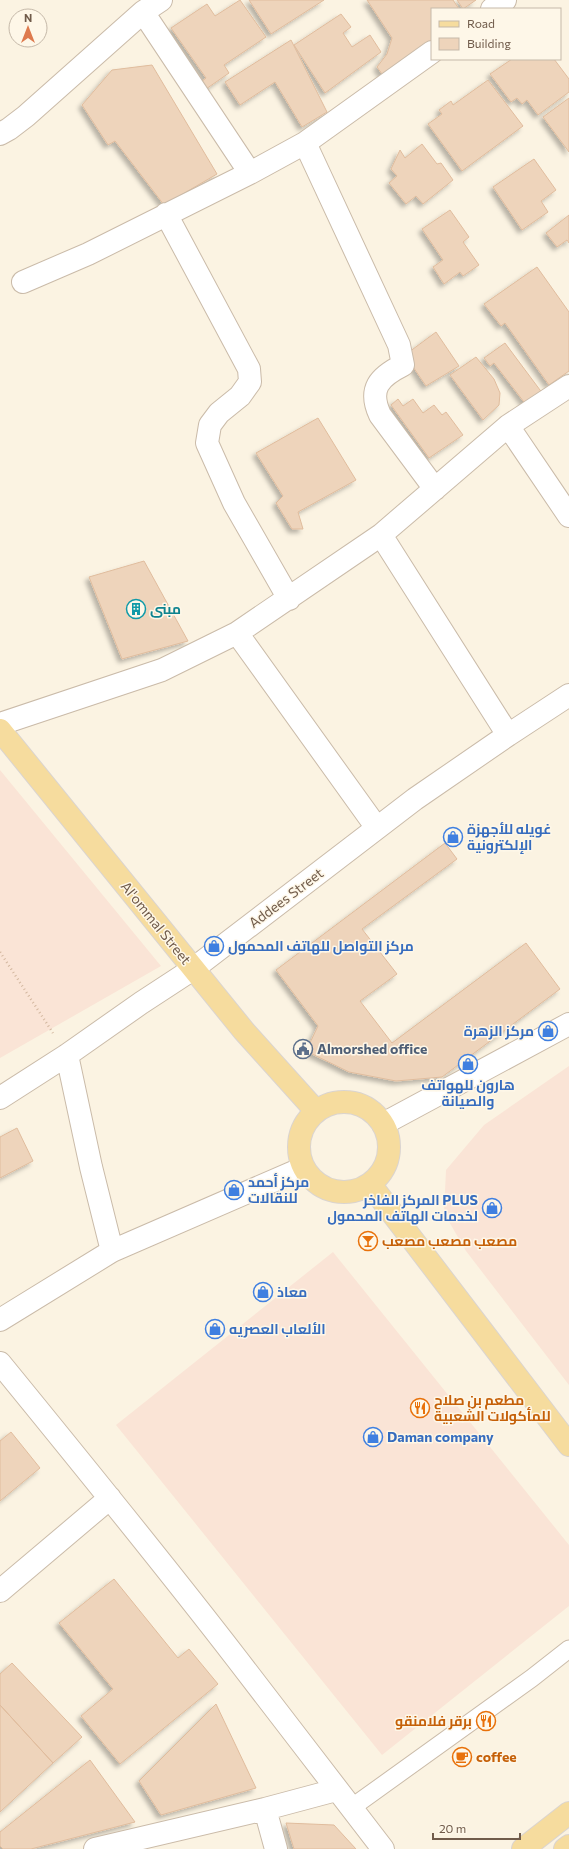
<svg xmlns="http://www.w3.org/2000/svg" width="569" height="1849" font-family="Commissioner,Cairo,sans-serif">
  <defs>
    <filter id="shadow"><feDropShadow dx="-3.5" dy="3.5" stdDeviation="2" flood-color="#0004"/></filter>
  </defs>
  <rect width="100%" height="100%" fill="#fbf3e2"/>
  <!-- commercial -->
  <path fill="#fae4d6" d="M0,770L161,966L0,1058Z
    M569,1066V1385L466,1251L444,1213L446,1170L484,1125Z
    M333,1252L569,1545V1606L382,1755L116,1425Z"/>
  <!-- building -->
  <path fill="#eed4bb" stroke="#e0bc9d" filter="url(#shadow)" d="M240,0L266,37L224,65L229,73L206,89L201,82L206,78L171,28L207,4L215,16Z
    M249,0H324L271,34Z
    M367,0H453L459,9H432V50L387,81L377,67L387,54L392,38Z
    M457,0H476L463,9Z
    M341,14L351,27L343,33L352,47L370,35L381,52L325,93L294,45Z
    M291,40L327,112L302,127L275,82L240,105L225,82Z
    M512,59H554L569,79V92L538,115L527,100L522,104L517,98L511,102L490,74Z
    M152,65L217,174L164,205L115,141L108,145L82,105L112,70Z
    M488,80L523,126L462,171L428,124L442,114L439,110L451,101L453,105Z
    M569,98V152L543,117Z
    M422,144L437,164L441,163L453,180L423,204L416,196L406,204L389,183L397,176L391,169L400,150L405,158Z
    M534,159L556,190L541,201L548,212L522,230L493,187Z
    M450,210L469,237L463,242L479,265L463,276L460,272L444,284L433,267L443,260L422,229Z
    M569,215V243L567,240L557,247L546,233Z
    M537,267L569,312V371L549,385L505,323L501,326L484,304Z
    M436,332L459,366L426,386L405,355Z
    M505,343L543,394L527,406L494,363L490,366L484,358Z
    M476,357L494,379L500,393L499,405L483,420L450,375Z
    M398,399L403,406L413,399L423,413L434,405L442,415L446,412L463,435L429,458L391,405Z
    M318,418L356,480L298,512L303,529H292L276,503L283,496L256,453Z
    M144,561L188,641L122,659L89,577Z
    M445,843L457,859L362,929L397,974L360,1001L392,1043L526,943L560,989L442,1077L396,1081L349,1072L306,1051L318,1026L276,970Z
    M17,1128L33,1161L0,1178V1137Z
    M11,1432L40,1468L0,1501V1441Z
    M114,1579L178,1658L189,1649L218,1684L120,1764L81,1716L113,1689L59,1623Z
    M12,1663L82,1737L53,1763L0,1705V1674Z
    M216,1704L256,1788L161,1815L139,1781Z
    M0,1705L53,1763L0,1812Z
    M90,1760L135,1822L31,1849H3L0,1846V1832Z
    M286,1823L334,1825L356,1849H294Z"/>
  <g fill="none" stroke-linecap="round" stroke-linejoin="round">
    <!-- service casing -->
    <g stroke="#cabba9" stroke-width="19">
      <path id="service" d="M351,1808L532,1678L569,1649"/>
    </g>
    <!-- minor casing -->
    <g stroke="#cabba9" stroke-width="24">
      <path id="minor" d="M492,9L505,0
        M143,12L250,173
        M0,134L9,129L26,116L143,12L161,0
        M305,143L399,345L403,365C379,377 368,389 380,415L435,489
        M166,214L249,369L250,382L240,396L219,413L210,425L207,443L234,503L289,599
        M23,282L88,254L250,173L305,143L432,52
        M508,426L569,516
        M381,535L508,735
        M237,633L377,828
        M0,724L162,670L237,633L381,535L508,426L569,386
        M67,1055L91,1167L112,1251
        M0,1098L67,1055L141,1003L193,969L415,799L508,735L569,695
        M0,1320L112,1251L303,1168
        M0,1363C80,1461 160,1559 237,1659C286,1722 334,1786 383,1849
        M0,1591L110,1498
        M265,1809L276,1849
        M95,1849L265,1809L336,1790"/>
    </g>
    <!-- tertiary casing -->
    <g stroke="#cabba9" stroke-width="24">
      <path id="tertiary" d="M383,1124L569,1024"/>
    </g>
    <!-- primary casing -->
    <g stroke="#dad4d0" stroke-width="24">
      <path id="primary" d="M0,730L244,1031L316,1111
        M299 1147a45 45 0 1 1 90 0a45 45 0 1 1-90 0Z
        M370,1184L569,1445
        M523,1849L569,1813
        M565,1849L569,1846"/>
    </g>
    <!-- path -->
    <path stroke="#d3b79f" stroke-width="2.5" stroke-dasharray="1 3" stroke-linecap="butt" d="M0,952L53,1033"/>
    <!-- service -->
    <use href="#service" stroke="#fff" stroke-width="17"/>
    <!-- minor -->
    <use href="#minor" stroke="#fff" stroke-width="22"/>
    <!-- tertiary -->
    <use href="#tertiary" stroke="#fff" stroke-width="22"/>
    <!-- primary -->
    <use href="#primary" stroke="#f6dc9e" stroke-width="22"/>
  </g>
  <!-- icons -->
  <defs>
    <g id="building-ring" transform="scale(1)"><circle r="9.5" fill="#fef7e8" stroke="#0f9aa8" stroke-width="1.5"/><path d="M-4-6H4V6H1V3H-1V6H-4ZM-2.5-4.3h1.7v1.8h-1.7ZM.8-4.3h1.7v1.8H.8ZM-2.5-1h1.7V.8h-1.7ZM.8-1h1.7V.8H.8Z" fill="#0f9aa8"/></g>
    <g id="shop-ring" transform="scale(1)"><circle r="9.5" fill="#fef7e8" stroke="#3f7fe0" stroke-width="1.5"/><path d="M-5-2.5h2.3a2.7 3.5 0 0 1 5.4 0H5L5.5 6h-11ZM-1.5-2.5h3a1.5 2.3 0 0 0-3 0Z" fill="#3f7fe0"/></g>
    <g id="civic-ring" transform="scale(1)"><circle r="9.5" fill="#fef7e8" stroke="#5c6f8a" stroke-width="1.5"/><path d="M-.6-6.5H3V-4.5H.6V-3L4-1V1h2V6H-6V1h2V-1L-.6-3ZM-1.2 2.5V6h2.4V2.5Z" fill="#5c6f8a"/></g>
    <g id="bar-ring" transform="scale(1)"><circle r="9.5" fill="#fef7e8" stroke="#e8710a" stroke-width="1.5"/><path d="M-6-5H6L.8 .8V4.5H3.5V6h-7V4.5H-.8V.8Z" fill="#e8710a"/></g>
    <g id="restaurant-ring" transform="scale(1)"><circle r="9.5" fill="#fef7e8" stroke="#e8710a" stroke-width="1.5"/><path d="M-5-6h1v4h1v-4h1v4h1v-4h1v5L-1.5 .5V6h-2V.5L-5-1ZM5-6V6H3V1.5H1.5Q1.5-4 5-6Z" fill="#e8710a"/></g>
    <g id="cafe-ring" transform="scale(1)"><circle r="9.5" fill="#fef7e8" stroke="#e8710a" stroke-width="1.5"/><path d="M-5.5-4.5H6V0H3Q3 3.5 0 3.5H-2.5Q-5.5 3.5-5.5 0ZM3-3.2v2h1.7v-2ZM-6 4.5H4V6H-6Z" fill="#e8710a"/></g>
  </defs>
  <g fill-rule="evenodd">
    <use href="#building-ring" x="136" y="609"/>
    <use href="#shop-ring" x="453" y="837"/>
    <use href="#shop-ring" x="214" y="946"/>
    <use href="#shop-ring" x="548" y="1031"/>
    <use href="#civic-ring" x="303" y="1049"/>
    <use href="#shop-ring" x="468" y="1064"/>
    <use href="#shop-ring" x="234" y="1190"/>
    <use href="#shop-ring" x="492" y="1208"/>
    <use href="#bar-ring" x="368" y="1241"/>
    <use href="#shop-ring" x="263" y="1292"/>
    <use href="#shop-ring" x="215" y="1329"/>
    <use href="#restaurant-ring" x="420" y="1408"/>
    <use href="#shop-ring" x="373" y="1437"/>
    <use href="#restaurant-ring" x="486" y="1721"/>
    <use href="#cafe-ring" x="462" y="1757"/>
  </g>
  <g text-anchor="middle" stroke-width="3" stroke-linejoin="round" paint-order="stroke">
    <!-- culture labels -->
    <g font-size="14" font-weight="bold" fill="#0d838f" stroke="#fef7e8" text-anchor="start">
      <text x="150" y="614">مبنى</text>
    </g>
    <!-- shop labels -->
    <g font-size="14" font-weight="bold" fill="#366cbe" stroke="#fef7e8" text-anchor="start">
      <text x="467" y="834">غويله للأجهزة<tspan x="467" dy="16">الإلكترونية</tspan></text>
      <text x="228" y="951">مركز التواصل للهاتف المحمول</text>
      <text x="534" y="1036" text-anchor="end">مركز الزهرة</text>
      <text x="468" y="1090" text-anchor="middle">هارون للهواتف<tspan x="468" dy="16">والصيانة</tspan></text>
      <text x="248" y="1187">مركز أحمد<tspan x="248" dy="16">للنقالات</tspan></text>
      <text x="478" y="1205" text-anchor="end">المركز الفاخر PLUS<tspan x="478" dy="16">لخدمات الهاتف المحمول</tspan></text>
      <text x="277" y="1297">معاذ</text>
      <text x="229" y="1334">الألعاب العصريه</text>
      <text x="387" y="1442">Daman company</text>
    </g>
    <!-- street labels -->
    <g font-size="14" fill="#705b4a" stroke="#fef7e8">
      <text transform="translate(286 898) rotate(-37)" y="5">Addees Street</text>
      <text transform="translate(156 923) rotate(51)" y="5">Al'ommal Street</text>
    </g>
    <!-- service labels -->
    <g font-size="14" font-weight="bold" fill="#4e5e75" stroke="#fef7e8" text-anchor="start">
      <text x="317" y="1054">Almorshed office</text>
    </g>
    <!-- food labels -->
    <g font-size="14" font-weight="bold" fill="#c56008" stroke="#fef7e8" text-anchor="start">
      <text x="382" y="1246">مصعب مصعب مصعب</text>
      <text x="434" y="1405">مطعم بن صلاح<tspan x="434" dy="16">للمأكولات الشعبية</tspan></text>
      <text x="472" y="1726" text-anchor="end">برقر فلامنقو</text>
      <text x="476" y="1762">coffee</text>
    </g>
  </g>
  <!-- legend -->
  <rect x="431" y="8" width="130" height="52" fill="#fef7e8" stroke="#c5b9a9"/>
  <rect x="439" y="21" width="20" height="6" fill="#f6dc9e" stroke="#c5b9a9"/>
  <text x="467" y="28" font-size="12" fill="#705b4a">Road</text>
  <rect x="439" y="38" width="20" height="12" fill="#eed4bb" stroke="#c5b9a9"/>
  <text x="467" y="48" font-size="12" fill="#705b4a">Building</text>
  <!-- north arrow -->
  <g transform="translate(28 28)"><circle r="19" fill="#fef7e8" stroke="#c5b9a9"/>
  <path d="M0-3L7 15L0 10L-7 15Z" fill="#de7a4d"/>
  <text y="-6" font-size="11" font-weight="bold" text-anchor="middle" fill="#705b4a">N</text>
  </g>
  <!-- scale -->
  <path d="M433 1833v6h87v-6" fill="none" stroke="#705b4a" stroke-width="2"/>
  <text x="439" y="1833" font-size="12" fill="#705b4a" stroke="#fef7e8" stroke-width="3" paint-order="stroke">20 m</text>
</svg>
